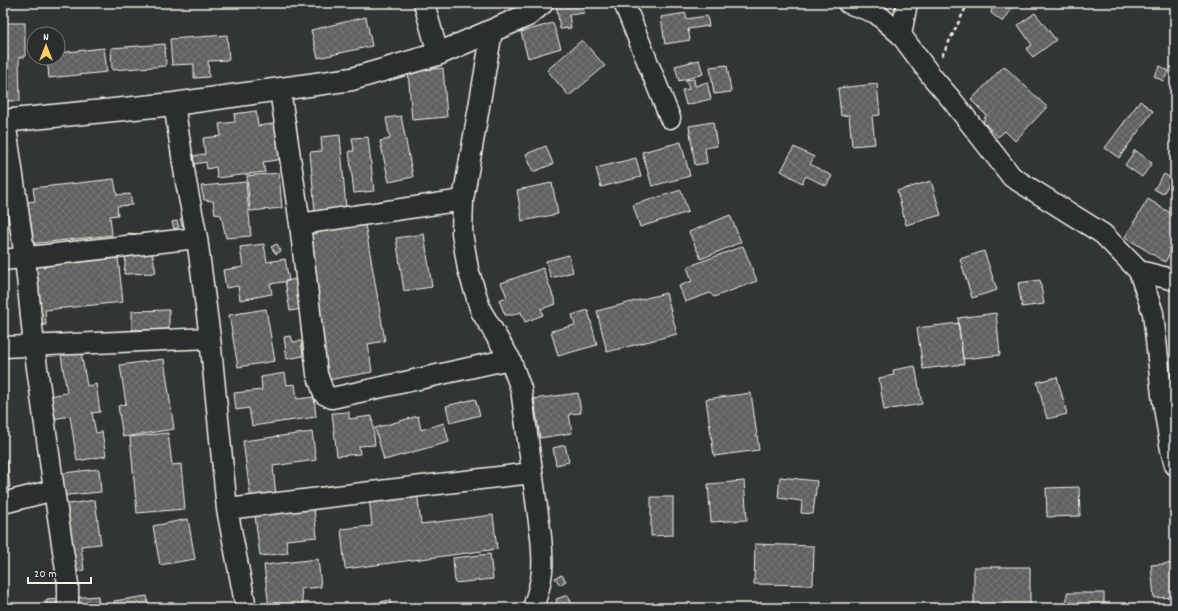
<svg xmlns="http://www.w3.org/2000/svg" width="1178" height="611" font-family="Dekko,sans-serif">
  <defs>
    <pattern id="building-cross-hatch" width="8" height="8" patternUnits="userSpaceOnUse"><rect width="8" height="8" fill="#5f605f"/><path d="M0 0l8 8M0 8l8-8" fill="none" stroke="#777776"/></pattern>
  </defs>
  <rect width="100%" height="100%" fill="#323535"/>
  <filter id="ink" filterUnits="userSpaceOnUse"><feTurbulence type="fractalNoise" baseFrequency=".025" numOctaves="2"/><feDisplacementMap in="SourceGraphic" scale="8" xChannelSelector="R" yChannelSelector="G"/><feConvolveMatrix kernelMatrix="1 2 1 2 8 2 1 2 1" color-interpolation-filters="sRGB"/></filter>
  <g filter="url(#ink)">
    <!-- building -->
    <path fill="url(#building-cross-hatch)" stroke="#f4f1e8" d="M78,3H113V4L78,5Z
      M556,3H583L584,13L569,15L571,28L560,29Z
      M993,3H1013L1015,4L1003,22L991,13Z
      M686,13V19L707,16L709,26L688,29L690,40L665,44L661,17Z
      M1035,13L1056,40L1033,57L1026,49L1032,45L1018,25Z
      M366,17L372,46L318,58L311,30Z
      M3,23H25V57H19L20,101H3Z
      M553,23L561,48L528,58L521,32Z
      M227,35L229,60L208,61L209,77L194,78V64L172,65L170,39Z
      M582,40L605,66L569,96L547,70Z
      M165,44L166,66L112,70L111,48Z
      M104,48L107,72L49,78L47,58H58V53Z
      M699,60L703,74L679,81L675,66Z
      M727,65L731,92L714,94L710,67Z
      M1004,66L1047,107L1015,141L1005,131L998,137L983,122L986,115L971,100Z
      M1160,66L1169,71L1163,81L1154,76Z
      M443,68L447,117L412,120L408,71Z
      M694,79L695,86L707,82L711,99L686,105L682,90L689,89L686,80Z
      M877,84L880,115L872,116L875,144L852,146L849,115L841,116L838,88Z
      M1140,101L1153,111L1119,158L1105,148Z
      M256,111L258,126L279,123L284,159L263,162L265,172L217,178L216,167L207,169L206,162L194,164L193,156L205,154L203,138L221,136L219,124L235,122L234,114Z
      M401,116L413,177L389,182L380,141L390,139L386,118Z
      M713,122L717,146L705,148L707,163L695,165L689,126Z
      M340,135L346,209L315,212L310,152L322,151L321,137Z
      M368,137L374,191L354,193L349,151H354L352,138Z
      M681,142L690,176L652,186L642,152Z
      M546,146L553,164L533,172L526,154Z
      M794,147L814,157L810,164L832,176L826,186L806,176L802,183L781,171Z
      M1135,150L1152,163L1142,177L1125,165Z
      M636,158L641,177L601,187L596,168Z
      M279,173L282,208L250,211L247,176Z
      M1164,174L1172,179L1163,194L1154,189Z
      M114,179L117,195L130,194L132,205L117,206L118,215L110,216L112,235L21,245L16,204L35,201L33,188Z
      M931,181L941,215L906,225L897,191Z
      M246,182L251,236L226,238L221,215L215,214L213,201L204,200L201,186Z
      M552,183L558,214L522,221L517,190Z
      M681,190L688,212L640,227L633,205Z
      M1148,199L1175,216V245L1165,262L1125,237Z
      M730,215L741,242L701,259L689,232Z
      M187,217L188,224L182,226L180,219Z
      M177,221L179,227L174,229L172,222Z
      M365,224L385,341L368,344L372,372L328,380L323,349L302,309L290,311L285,281L311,277L304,235Z
      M128,233L149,235L156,273L124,274Z
      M424,234L432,287L404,291L396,238Z
      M264,244L267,262L285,259L289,281L270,284L272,294L240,300L238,286L226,288L223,270L243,267L240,247Z
      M277,244L281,251L276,254L271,247Z
      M743,246L757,281L714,297L710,293L685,302L679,286L692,281L687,267Z
      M984,251L997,290L972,298L960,259Z
      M569,255L573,272L551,278L546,261Z
      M118,258L123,302L45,310L46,325L23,328L17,269Z
      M543,268L556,304L541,309L543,315L525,322L521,312L513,315H505L499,300L507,297L501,283Z
      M1040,280L1044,304L1022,307L1018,283Z
      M666,293L677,334L607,352L597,311Z
      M266,309L275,361L238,367L229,315Z
      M169,310V329L132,330V311Z
      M588,310L597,345L558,356L551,331L575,325L572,315Z
      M996,313L1000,355L963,359L958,318Z
      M958,323L964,364L923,369L917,328Z
      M291,336L293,342L301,341L303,356L287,359L284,337Z
      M81,352L87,386L96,384L100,412L92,413L96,433L102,432L106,456L77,461L70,416L53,419L49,396L67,393L61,355Z
      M164,359L174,429L123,437L118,406L126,404L120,365Z
      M915,366L922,404L884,410L879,378L894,375L893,370Z
      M285,373L287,385L295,384L297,399L314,397L316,417L252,426L249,408L236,410L234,393L262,390L261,377Z
      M1057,377L1067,414L1047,419L1037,382Z
      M578,393L581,413L569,414L572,433L540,438L534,399Z
      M751,393L759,450L714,456L706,399Z
      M3,398L8,420L3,421Z
      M475,399L480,415L450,423L446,406Z
      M349,412V419L372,416L375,445L359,446L360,454L337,456L332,413Z
      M418,416L421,430L444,423L449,442L384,460L375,428Z
      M312,432L316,460L273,466L276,496L251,500L243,441Z
      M168,433L172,465L181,464L185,509L137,513L130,437Z
      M565,445L569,462L556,465L553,448Z
      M3,460H7L10,487L4,488L5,499H3Z
      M99,469L101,492L57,496L54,474Z
      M780,477L817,481L813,514L801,513L802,501L778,498Z
      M744,481L747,520L711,522L708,484Z
      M1079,487L1080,516L1047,517L1046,488Z
      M417,491L421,524L493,515L497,549L345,569L341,529L372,526L369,497Z
      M651,497H673V535L651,536Z
      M95,500L101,544L81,546L84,570L57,574L49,507Z
      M314,509L317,537L286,540L288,553L260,556L255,516Z
      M188,519L195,559L160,565L153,526Z
      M755,544L814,546L813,585L754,584Z
      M490,554L493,579L455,583L453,558Z
      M318,559L321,587L301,589L303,608H269L264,565Z
      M1175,563V597L1154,598L1151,565Z
      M974,567H1030V608H974Z
      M562,575L566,581L560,585L555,578Z
      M1067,593H1104V608H1067Z
      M568,595L573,607L567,608L565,603L558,606L556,599Z
      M98,596L99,608H47L46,600Z
      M147,596L149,608H115L114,601Z
      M390,600L391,608H351Z"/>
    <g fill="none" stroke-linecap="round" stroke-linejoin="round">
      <!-- street casing -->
      <g stroke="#f4f1e8" stroke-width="23">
        <path id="street" d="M424,3L438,54
          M624,3L670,118
          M848,3L876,13L901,35L932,77L951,99L1012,177L1103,234L1139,271L1175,280
          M492,31L463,200L462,233L468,269L481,311L510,359L521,389L541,537C542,548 543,560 542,571C541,584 537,596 533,608
          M901,35L907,3
          M280,90L300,224L317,374L324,394L332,398L510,359
          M174,104L186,182L197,238L210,338L227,509L246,608
          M300,224L463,200
          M3,260L197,238
          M1139,271L1153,313L1162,395L1171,450L1175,465
          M3,347L210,338
          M54,490L68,584V608
          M3,503L54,490L34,346L25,258L5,121
          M227,509L532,473"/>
      </g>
      <!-- secondary casing -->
      <g stroke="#f4f1e8" stroke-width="25">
        <path id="secondary" d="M3,121L174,104L352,79L438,54L528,15L542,3"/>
      </g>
      <!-- path -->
      <path stroke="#f4f1e8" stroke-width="2.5" stroke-dasharray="4 3" stroke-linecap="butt" d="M942,56L968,3"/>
      <!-- street -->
      <use href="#street" stroke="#2a2d2e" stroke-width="20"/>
      <!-- secondary -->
      <use href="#secondary" stroke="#2a2d2e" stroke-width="22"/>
    </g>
  </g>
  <!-- margin -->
  <rect width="1178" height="611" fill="none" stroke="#2a2d2e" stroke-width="16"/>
  <rect x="8" y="8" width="1162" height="595" fill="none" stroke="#f4f1e8" stroke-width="1.5" filter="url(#ink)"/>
  <!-- north arrow -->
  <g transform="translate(46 46)"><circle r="19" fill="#2a2d2e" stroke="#7b7b78"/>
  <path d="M0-3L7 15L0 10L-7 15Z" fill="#ffd166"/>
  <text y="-6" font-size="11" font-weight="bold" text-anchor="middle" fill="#f4f1e8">N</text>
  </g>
  <!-- scale -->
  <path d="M28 577v6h63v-6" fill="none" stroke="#f4f1e8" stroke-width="2"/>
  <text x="34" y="577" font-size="12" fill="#f4f1e8" stroke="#2a2d2e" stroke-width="3" paint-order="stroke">20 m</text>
</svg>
